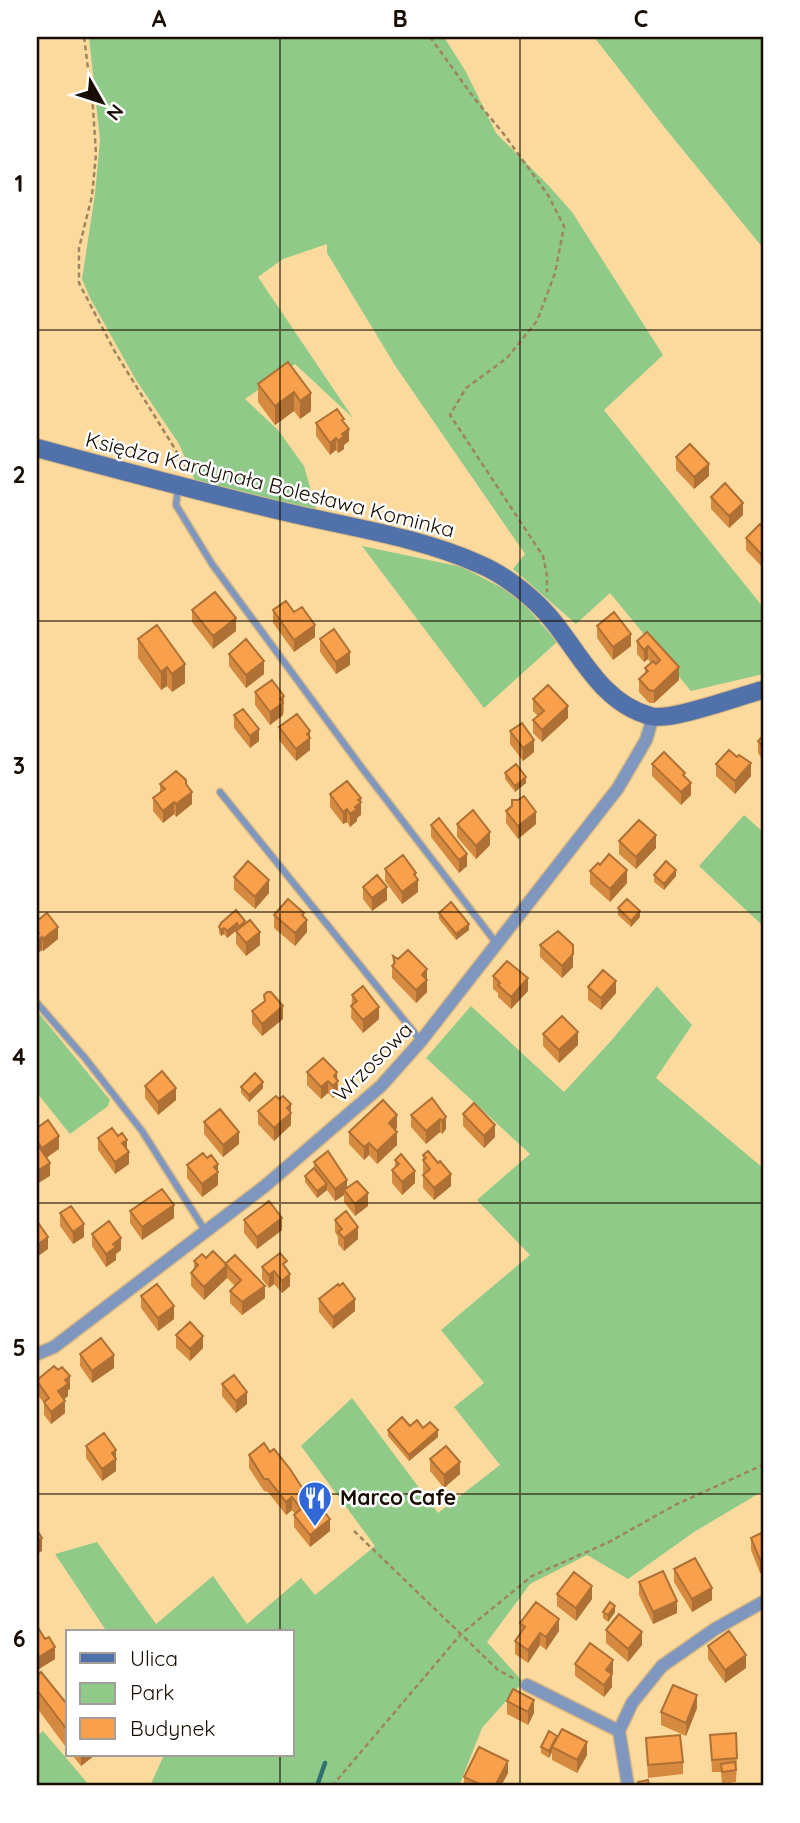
<svg xmlns="http://www.w3.org/2000/svg" width="800" height="1823" font-family="Quicksand,sans-serif">
  <rect width="100%" height="100%" fill="#fcda9e"/>
  <!-- green -->
  <path fill="#8fca88" d="M89,37H444L466,72L496,133L548,185L572,212L663,355L604,410L763,607V674L691,691L610,593L576,624L513,569L525,554L396,367L327,253V244L283,259L258,277L353,418L295,364L245,399L278,430L304,466L319,520L200,492L179,444L136,380L90,298L82,279L95,194L100,140Z
    M594,37H763V248L665,128Z
    M362,546L462,567L517,596L557,642L484,708Z
    M744,815L763,832V926L699,866Z
    M657,986L692,1025L656,1078L763,1168V1491L694,1532L628,1579L587,1555L530,1584L487,1642L523,1682L482,1728L459,1786H150L164,1755H292V1632H107L55,1554L97,1542L156,1624L213,1576L247,1624L301,1578L315,1595L375,1546L301,1446L352,1398L438,1513L500,1465L454,1407L484,1383L441,1330L530,1255L477,1200L530,1154L426,1058L471,1006L564,1092L610,1042Z
    M37,1011L110,1100L108,1106L70,1134L37,1093Z
    M43,1731L90,1786H37V1736Z"/>
  <g fill="none" stroke-linecap="round" stroke-linejoin="round">
    <!-- stream -->
    <path stroke="#337071" stroke-width="4.5" d="M317,1786L325,1763"/>
    <!-- lane casing -->
    <g stroke="#d8b985" stroke-width="9">
      <path id="lane" d="M178,488L176,505L212,564L362,768L497,944
        M220,792L421,1041
        M37,1003L85,1058L142,1131L206,1232"/>
    </g>
    <!-- street casing -->
    <g stroke="#d8b985" stroke-width="15">
      <path id="street" d="M37,1354L54,1347L265,1186L381,1086L421,1041L618,788L646,740L653,717
        M527,1685L619,1731
        M628,1786L619,1731L632,1703L662,1666L715,1629L763,1602"/>
    </g>
    <!-- secondary casing -->
    <g stroke="#d8b985" stroke-width="20">
      <path id="secondary" d="M37,448C122,471 208,494 294,514C355,528 421,538 479,564C503,574 529,594 547,614C579,650 599,702 650,716C670,722 739,696 763,690"/>
    </g>
    <!-- path -->
    <path stroke="#9e855d" stroke-width="2.5" stroke-dasharray="5 3.5" stroke-linecap="butt" d="M84,37L93,108L96,154L92,196L79,248V283L115,352L188,470
      M430,37L474,98L503,133L548,195L564,226L555,273L537,321L507,358L466,388L450,415L543,556L547,576V592
      M354,1531L498,1670L515,1679
      M332,1786L461,1634L532,1576L609,1542L677,1504L763,1465"/>
    <!-- lane -->
    <use href="#lane" stroke="#7f96be" stroke-width="6"/>
    <!-- street -->
    <use href="#street" stroke="#7f96be" stroke-width="12"/>
    <!-- secondary -->
    <use href="#secondary" stroke="#5171ab" stroke-width="18"/>
  </g>
  <!-- wall -->
  <path fill="#d58a40" d="M288,362L311,411L300,419L294,411L275,425L258,402V384Z
    M344,422L349,441L344,445V449L338,453L336,450L330,455L316,436V423Z
    M676,457L709,476L694,489L676,470Z
    M711,497L743,515L729,528L711,509Z
    M763,528V568L746,550V538Z
    M192,610L236,631L213,649L192,622Z
    M273,610L294,612L315,637L294,652L273,623Z
    M597,626L631,646L613,660L597,638Z
    M647,632L679,680L654,703H649L639,692V679L645,673V668L651,663L648,659L644,662L637,654V641Z
    M138,639L185,683L172,692L167,686L161,690L138,658Z
    M320,639L350,665L336,674L320,652Z
    M229,654L264,674L246,688L229,666Z
    M255,692L284,709L283,715L270,725L255,705Z
    M533,699L568,718L542,742L533,733V720L538,716L533,711Z
    M234,715L259,741L250,748L234,728Z
    M279,727L310,731V750L296,761L279,740Z
    M510,731L534,752L523,761L510,744Z
    M763,736V760L758,753V741Z
    M652,764L685,777L691,795L681,805L652,776Z
    M716,764L751,776L735,794L716,776Z
    M505,773L526,783L515,792L505,779Z
    M160,784H186L192,804L176,817L174,814L163,823L153,811V798L160,793Z
    M330,794L361,798V815L357,818V821L350,827L347,822L343,824L330,807Z
    M512,806L536,824L518,839L506,823V811Z
    M457,824L490,845L476,859L457,837Z
    M431,825L467,866L459,873L431,837Z
    M619,841L656,848L636,869L619,854Z
    M600,865L627,883L610,902L590,884V871Z
    M385,869L416,877L418,892L402,904L385,881Z
    M654,875L676,876L664,890L654,882Z
    M234,877L269,893L255,909L234,890Z
    M363,887L387,900L372,911L363,899Z
    M618,908L640,917L631,927L618,915Z
    M439,913L469,930L456,940L439,919Z
    M274,915L304,917L307,932L295,946L274,928Z
    M37,921L58,939L43,951L42,950L38,953L37,951Z
    M221,923L245,924L260,945L246,956L236,944V931L237,930L227,938L224,934L221,936L219,933V927Z
    M540,945L573,967L562,978L540,957Z
    M393,956L427,982V992L416,1003L392,978V966L393,964Z
    M493,976L528,991L511,1009L498,997V993L493,989Z
    M588,987L616,993L601,1010L588,1000Z
    M264,995L283,1019L262,1036L252,1024V1011L264,1001Z
    M352,995L379,1019L363,1033L351,1018Z
    M543,1034L578,1045L559,1063L543,1046Z
    M307,1072L337,1079L338,1093L333,1098L328,1093L321,1099L307,1085Z
    M145,1086L176,1100L158,1115L145,1098Z
    M241,1087L263,1088L249,1102L241,1093Z
    M432,1098L446,1129L442,1134L440,1132L426,1144L411,1127V1115Z
    M279,1099L291,1104V1125L274,1141L258,1124V1111Z
    M463,1114L495,1137L484,1148L463,1126Z
    M204,1122L239,1144L223,1157L204,1134Z
    M397,1128L395,1130L397,1145L377,1164L369,1155L364,1160L349,1144V1132Z
    M98,1138L127,1150L129,1164L115,1174L98,1150Z
    M423,1155L451,1186L434,1200L423,1188Z
    M207,1158L218,1164V1185L202,1197L187,1178V1165Z
    M395,1160L415,1183L402,1195L392,1183V1170L395,1168Z
    M314,1162L347,1188L368,1206L355,1216L344,1202V1195L335,1201L327,1190L317,1198L305,1182V1176L314,1168Z
    M130,1211L174,1218L142,1240L130,1223Z
    M60,1213L84,1237L73,1244L60,1226Z
    M244,1220L282,1230L257,1249L244,1233Z
    M335,1220L358,1239L344,1251L338,1244V1237L335,1232Z
    M92,1234L121,1250L116,1254V1260L106,1267L92,1246Z
    M206,1258L225,1264L265,1298L242,1315L230,1303V1291L235,1286L227,1278L204,1300L191,1286V1273L194,1269V1261Z
    M262,1267L287,1269L290,1286L282,1293L274,1284L269,1288L262,1279Z
    M141,1296L174,1319L158,1331L141,1308Z
    M319,1299L355,1311L333,1329L319,1312Z
    M176,1335L203,1348L190,1361L176,1348Z
    M80,1354L114,1368L92,1383L80,1366Z
    M37,1380L70,1389L68,1390V1396L64,1399L65,1413L51,1424L44,1415V1403L37,1394Z
    M222,1384L247,1404L236,1413L222,1396Z
    M410,1426L423,1428L438,1437L409,1461L388,1436V1430Z
    M86,1446L116,1471L102,1481L86,1458Z
    M249,1455L303,1498L330,1531L310,1547L294,1527V1515L295,1514L292,1510L286,1515L268,1492L264,1491L249,1468Z
    M430,1459L460,1474L444,1488L430,1471Z
    M763,1532L760,1573L751,1550V1538Z
    M674,1569L712,1600L692,1612L674,1582Z
    M639,1582L677,1613L653,1624L639,1595Z
    M557,1594L592,1599L576,1621L557,1606Z
    M603,1612H615L608,1622L603,1618Z
    M520,1623L559,1631L546,1650L540,1645L528,1663L515,1654V1641L520,1633Z
    M37,1626L55,1659L39,1669L37,1665Z
    M606,1630L642,1645L628,1662L606,1643Z
    M708,1646L746,1668L725,1683L708,1659Z
    M575,1664L613,1672L612,1674V1687L604,1697L575,1676Z
    M37,1676L66,1703L68,1701V1750L37,1708Z
    M507,1701L534,1713L528,1725L507,1714Z
    M697,1708L686,1736L661,1725V1712Z
    M710,1735L737,1758L736,1782L722,1784L721,1772H712Z
    M557,1738L587,1755L577,1773L552,1760V1752L549,1758L541,1753V1747Z
    M646,1738L683,1762V1774L648,1778Z
    M72,1755H95L81,1766Z
    M508,1773L501,1786H464V1777Z"/>
  <!-- shaded-wall -->
  <path fill="#ae7034" d="M294,392V411L275,425V406Z
    M311,393V411L300,419V401Z
    M349,429V441L344,445V449L338,453V441L342,434Z
    M336,438V450L330,455V443Z
    M709,464V476L694,489V477Z
    M743,503V515L729,528V516Z
    M236,618V631L213,649V636Z
    M315,625V637L294,652V640Z
    M631,634V646L613,660V647Z
    M648,646V659L644,662V650Z
    M350,652V665L336,674V662Z
    M264,661V674L246,688V675Z
    M185,664V683L172,692V674Z
    M167,667V686L161,690V672Z
    M679,667V680L654,703V691Z
    M284,696L283,715L270,725V712L280,699Z
    M568,706V718L542,742V730Z
    M259,729V741L250,748V736Z
    M310,731V750L296,761V749Z
    M534,740V752L523,761V748Z
    M751,763V776L735,794V781Z
    M526,777V783L515,792V786Z
    M691,783V795L681,805V792Z
    M192,792V804L176,817V804Z
    M361,798V815L357,818V821L350,827V814L358,800Z
    M174,802V814L163,823V811Z
    M347,809V822L343,824V812Z
    M536,812V824L518,839V826Z
    M490,832V845L476,859V846Z
    M656,835V848L636,869V857Z
    M467,854V866L459,873V860Z
    M627,870V883L610,902V889Z
    M676,870V876L664,890V884Z
    M416,873V881L418,880V892L402,904V892Z
    M269,880V893L255,909V897Z
    M387,887V900L372,911V898Z
    M640,911V917L631,927V921Z
    M304,913V923L307,920V932L295,946V933Z
    M237,923V930L227,938V931Z
    M469,924V930L456,940V934Z
    M58,927V939L43,951V939Z
    M224,928V934L221,936V930Z
    M260,932V945L246,956V943Z
    M42,937V950L38,953V940Z
    M573,954V967L562,978V966Z
    M427,969V992L416,1003V990L422,975Z
    M528,978V991L511,1009V997Z
    M616,981V993L601,1010V998Z
    M283,1006V1019L262,1036V1024Z
    M379,1007V1019L363,1033V1020Z
    M578,1032V1045L559,1063V1050Z
    M337,1072L338,1093L333,1098L334,1076Z
    M328,1081V1093L321,1099V1087Z
    M263,1082V1088L249,1102V1095Z
    M176,1088V1100L158,1115V1102Z
    M291,1104V1125L274,1141V1128L287,1108Z
    M397,1115V1128L389,1136V1123Z
    M446,1117V1129L442,1134V1121Z
    M440,1119V1132L426,1144V1131Z
    M495,1125V1137L484,1148V1136Z
    M239,1132V1144L223,1157V1145Z
    M397,1132V1145L377,1164V1151Z
    M59,1136V1149L42,1161V1148Z
    M127,1140V1152L122,1143Z
    M369,1143V1155L364,1160V1147Z
    M129,1152V1164L115,1174V1162Z
    M50,1163V1176L37,1184V1171Z
    M218,1164V1185L202,1197V1184L214,1167Z
    M415,1171V1183L402,1195V1182Z
    M451,1174V1186L434,1200V1188Z
    M347,1180V1192L344,1190V1195L335,1201V1189Z
    M327,1184V1190L317,1198V1191Z
    M368,1193V1206L355,1216V1204Z
    M174,1205V1218L142,1240V1227Z
    M282,1218V1230L257,1249V1237Z
    M84,1224V1237L73,1244V1232Z
    M358,1227V1239L344,1251V1238Z
    M48,1237V1249L37,1257V1245Z
    M121,1238V1250L116,1254V1260L106,1267V1254L113,1244Z
    M227,1265V1278L204,1300V1287Z
    M274,1271V1284L269,1288V1275Z
    M290,1274V1286L282,1293V1281Z
    M265,1286V1298L242,1315V1302Z
    M355,1299V1311L333,1329V1317Z
    M174,1306V1319L158,1331V1318Z
    M203,1336V1348L190,1361V1349Z
    M114,1355V1368L92,1383V1371Z
    M70,1376V1389L68,1390V1396L58,1404V1391L65,1380Z
    M247,1392V1404L236,1413V1401Z
    M65,1401V1413L51,1424V1412Z
    M438,1430V1437L409,1461V1455Z
    M116,1450V1471L102,1481V1469L112,1453Z
    M460,1462V1474L444,1488V1475Z
    M292,1497V1510L286,1515V1502Z
    M330,1519V1531L310,1547V1535Z
    M42,1538V1551L37,1554V1542Z
    M763,1559V1572L760,1573V1560Z
    M592,1586V1599L576,1621V1608Z
    M712,1588V1600L692,1612V1599Z
    M677,1601V1613L653,1624V1612Z
    M615,1606V1612L608,1622V1615Z
    M559,1619V1631L546,1650V1637Z
    M642,1632V1645L628,1662V1649Z
    M540,1633V1645L528,1663V1650Z
    M55,1647V1659L39,1669V1657Z
    M746,1655V1668L725,1683V1670Z
    M613,1660V1672L606,1683V1670Z
    M612,1674V1687L604,1697V1685Z
    M697,1695V1708L686,1736V1723Z
    M534,1700V1713L528,1725V1712Z
    M557,1736V1742L552,1747V1752L549,1758V1751Z
    M587,1742V1755L577,1773V1760Z
    M81,1755H95L81,1766Z
    M508,1761V1773L501,1786H495Z"/>
  <!-- building -->
  <path fill="#f8a04b" stroke="#ae7034" stroke-width="2" d="M288,362L311,393L300,401L294,392L275,406L258,384Z
    M337,409L344,419L342,420L349,429L342,434L344,436L338,441L336,438L330,443L316,423Z
    M690,444L709,464L694,477L676,457Z
    M725,483L743,503L729,516L711,497Z
    M760,524L763,528V556L746,538Z
    M215,592L236,618L213,636L192,610Z
    M286,601L294,612L302,607L315,625L294,640L273,610Z
    M614,612L631,634L613,647L597,626Z
    M157,625L185,664L172,674L167,667L161,672L138,639Z
    M334,629L350,652L336,662L320,639Z
    M647,632L679,667L654,691L649,690L639,679L648,671L645,668L653,661L656,664L660,660L648,646L644,650L637,641Z
    M246,639L264,661L246,675L229,654Z
    M272,680L284,696L280,699L283,703L270,712L255,692Z
    M548,685L568,706L542,730L533,720L544,711L533,699Z
    M243,709L259,729L250,736L234,715Z
    M297,714L310,731L307,734L310,738L296,749L279,727Z
    M522,723L534,740L523,748L510,731Z
    M763,736V747L758,741Z
    M729,750L737,757L739,755L751,763L735,781L716,764Z
    M664,752L685,773L683,775L691,783L681,792L652,764Z
    M516,764L526,777L515,786L505,773Z
    M176,771L186,780V784L192,792L176,804L174,802L163,811L153,798L165,789L160,784Z
    M347,781L361,798L358,800L361,802L355,807L357,809L350,814L347,809L343,812L330,794Z
    M524,796L536,812L518,826L506,811L512,806V800H518Z
    M473,810L490,832L476,846L457,824Z
    M439,818L467,854L459,860L431,825Z
    M639,820L656,835L636,857L619,841Z
    M609,854L627,870L610,889L590,871L598,863L600,865Z
    M403,855L416,873L414,874L418,880L402,892L385,869Z
    M248,861L269,880L255,897L234,877Z
    M666,861L676,870L664,884L654,875Z
    M377,875L387,887L372,898L363,887Z
    M288,899L304,913L302,915L307,920L295,933L274,915Z
    M627,899L640,911L631,921L618,908Z
    M451,902L469,924L456,934L439,913Z
    M236,910L245,921L239,927L237,923L227,931L224,928L221,930L219,927L221,923Z
    M47,913L58,927L43,939L42,937L38,940L37,938V935L39,933L37,931V921Z
    M250,920L260,932L246,943L236,931Z
    M558,931L573,945V954L562,966L540,945Z
    M408,950L427,969L422,975L427,980L416,990L392,966L395,963L393,956L398,959Z
    M507,961L528,978L511,997L498,985L500,983L493,976Z
    M603,970L616,981L601,998L588,987Z
    M363,986L379,1007L363,1020L351,1006L357,1001L352,995Z
    M267,992H271L283,1006L262,1024L252,1011L265,1001L264,995Z
    M562,1016L578,1032L559,1050L543,1034Z
    M323,1058L337,1072L334,1076L338,1081L333,1086L328,1081L321,1087L307,1072Z
    M162,1071L176,1088L158,1102L145,1086Z
    M255,1073L263,1082L249,1095L241,1087Z
    M276,1096L279,1099L283,1096L291,1104L287,1108L291,1113L274,1128L258,1111Z
    M432,1098L446,1117L442,1121L440,1119L426,1131L411,1115Z
    M383,1100L397,1115L389,1123L397,1132L377,1151L369,1143L364,1147L349,1132Z
    M474,1103L495,1125L484,1136L463,1114Z
    M220,1109L239,1132L223,1145L204,1122Z
    M48,1120L59,1136L42,1148L37,1141V1128Z
    M112,1128L118,1136L122,1133L127,1140L122,1143L129,1152L115,1162L98,1138Z
    M37,1144L50,1163L37,1171Z
    M328,1151L347,1180L335,1189L314,1162Z
    M428,1151L438,1163L440,1161L451,1174L434,1188L423,1175L430,1169L423,1160L426,1158L423,1155Z
    M203,1153L207,1158L211,1155L218,1164L214,1167L218,1172L202,1184L187,1165Z
    M401,1154L415,1171L402,1182L392,1170L399,1164L395,1160Z
    M314,1168L327,1184L317,1191L305,1176Z
    M357,1181L368,1193L355,1204L344,1190Z
    M162,1189L174,1205L142,1227L130,1211Z
    M269,1201L282,1218L257,1237L244,1220Z
    M71,1206L84,1224L73,1232L60,1213Z
    M346,1211L358,1227L344,1238L338,1232L342,1229L335,1220Z
    M37,1221L48,1237L37,1245Z
    M109,1221L121,1238L113,1244L116,1247L106,1254L92,1234Z
    M213,1251L227,1265L204,1287L191,1273L198,1265L194,1261L202,1254L206,1258Z
    M280,1253L287,1261L283,1264L290,1274L282,1281L274,1271L269,1275L262,1267Z
    M235,1255L265,1286L242,1302L230,1291L241,1280L225,1264Z
    M343,1283L355,1299L333,1317L319,1299L338,1284L339,1286Z
    M157,1284L174,1306L158,1318L141,1296Z
    M190,1322L203,1336L190,1349L176,1335Z
    M101,1338L114,1355L92,1371L80,1354Z
    M54,1366L58,1370L62,1367L70,1376L65,1380L68,1384L58,1391L65,1401L51,1412L44,1402L49,1398L37,1381V1380Z
    M234,1375L247,1392L236,1401L222,1384Z
    M402,1417L410,1426L417,1420L423,1428L430,1422L438,1430L409,1455L388,1430Z
    M104,1433L116,1450L112,1453L116,1459L102,1469L86,1446Z
    M264,1443L270,1452L274,1449L290,1469L303,1489L299,1492L308,1504L314,1499L330,1519L310,1535L294,1515L301,1509L292,1497L286,1502L268,1479H264L249,1455Z
    M446,1446L460,1462L444,1475L430,1459Z
    M37,1530L42,1538L37,1542Z
    M763,1532V1559L760,1560L751,1538Z
    M695,1558L712,1588L692,1599L674,1569Z
    M663,1571L677,1601L653,1612L639,1582Z
    M574,1572L592,1586L576,1608L557,1594Z
    M536,1602L559,1619L546,1637L540,1633L528,1650L515,1641L525,1627L520,1623Z
    M610,1602L615,1606L608,1615L603,1612Z
    M619,1614L642,1632L628,1649L606,1630Z
    M37,1626L45,1639L49,1637L55,1647L39,1657L37,1653Z
    M729,1631L746,1655L725,1670L708,1646Z
    M590,1643L613,1660L606,1670L612,1674L604,1685L575,1664Z
    M41,1672L66,1703L68,1701V1731L37,1690V1676Z
    M673,1685L697,1695L686,1723L661,1712Z
    M513,1689L534,1700L528,1712L507,1701Z
    M562,1729L587,1742L577,1760L552,1747Z
    M549,1731L557,1736L549,1751L541,1747Z
    M736,1733L737,1758L712,1760L710,1735Z
    M680,1735L683,1762L648,1765L646,1738Z
    M479,1747L508,1761L495,1786H484L464,1777Z
    M735,1762L736,1770L722,1772L721,1764Z
    M648,1780L649,1786H639L638,1782Z"/>
  <!-- grid -->
  <path fill="none" stroke="#180d00" stroke-width="2" stroke-opacity="0.55" d="M280,37V1632M520,37V1786M37,330H763M37,621H763M37,912H763M37,1203H763M37,1494H763M280,1755V1786"/>
  <!-- icons -->
  <defs>
    <g id="restaurant-pin" transform="scale(1.75)"><path d="M0 17L-7.5 6A9.5 9.5 0 1 1 7.5 6Z" fill="#3069d7" stroke="#fff"/><path d="M-5-6h1v4h1v-4h1v4h1v-4h1v5L-1.5 .5V6h-2V.5L-5-1ZM5-6V6H3V1.5H1.5Q1.5-4 5-6Z" fill="#fff"/></g>
  </defs>
  <g fill-rule="evenodd">
    <use href="#restaurant-pin" x="315" y="1498"/>
  </g>
  <g text-anchor="middle" stroke-width="5" stroke-linejoin="round" paint-order="stroke">
    <!-- street labels -->
    <g font-size="21" fill="#180d00" stroke="#fff">
      <text transform="translate(270 485) rotate(14)" y="7">Księdza Kardynała Bolesława Kominka</text>
      <text transform="translate(373 1062) rotate(-45)" y="7">Wrzosowa</text>
    </g>
    <!-- poi labels -->
    <g font-size="21" font-weight="bold" fill="#180d00" stroke="#fff" text-anchor="start">
      <text x="340" y="1505">Marco Cafe</text>
    </g>
  </g>
  <!-- border -->
  <rect width="800" height="1823" fill="none" stroke="#ffffff" stroke-width="77"/>
  <!-- legend -->
  <rect x="66" y="1630" width="228" height="126" fill="#ffffff" stroke="#a39e99" stroke-width="2"/>
  <rect x="80" y="1653" width="35" height="10" fill="#5171ab" stroke="#a39e99" stroke-width="2"/>
  <text x="130" y="1666" font-size="21" fill="#180d00">Ulica</text>
  <rect x="80" y="1683" width="35" height="21" fill="#8fca88" stroke="#a39e99" stroke-width="2"/>
  <text x="130" y="1700" font-size="21" fill="#180d00">Park</text>
  <rect x="80" y="1718" width="35" height="21" fill="#f8a04b" stroke="#a39e99" stroke-width="2"/>
  <text x="130" y="1736" font-size="21" fill="#180d00">Budynek</text>
  <!-- north arrow -->
  <g transform="translate(102 102) rotate(129)" stroke="#ffffff" stroke-width="5" paint-order="stroke">
  <path d="M0-5L12 26L0 18L-12 26Z" fill="#180d00"/>
  <text y="-10" font-size="19" font-weight="bold" text-anchor="middle" fill="#180d00">N</text>
  </g>
  <rect x="38" y="38" width="724" height="1746" fill="none" stroke="#180d00" stroke-width="2.5"/>
  <g font-size="23" text-anchor="middle" font-weight="bold" fill="#180d00">
    <text x="159" y="27">A</text>
    <text x="400" y="27">B</text>
    <text x="641" y="27">C</text>
    <text x="19" y="192">1</text>
    <text x="19" y="483">2</text>
    <text x="19" y="774">3</text>
    <text x="19" y="1065">4</text>
    <text x="19" y="1356">5</text>
    <text x="19" y="1647">6</text>
  </g>
</svg>
